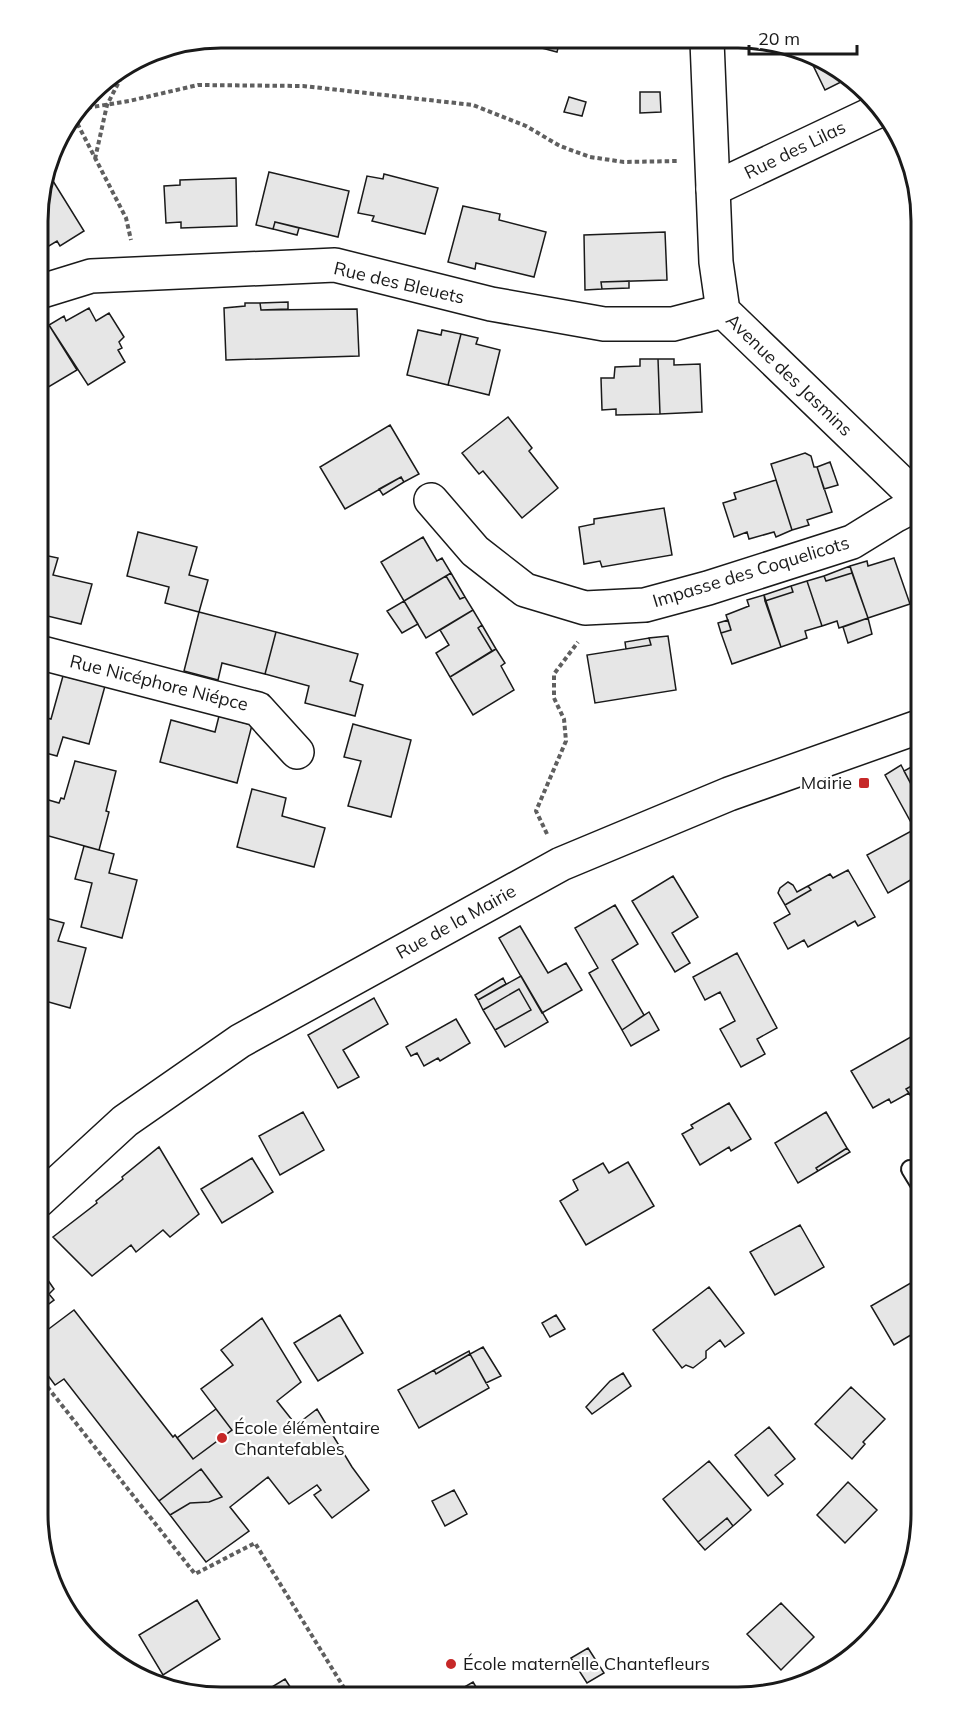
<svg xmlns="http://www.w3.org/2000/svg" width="959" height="1735" font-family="Mulish,sans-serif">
  <rect width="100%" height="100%" fill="#fff"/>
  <!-- building -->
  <path fill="#e6e6e6" stroke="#1a1a1a" stroke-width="1.5" d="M520,39L560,40L557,52L519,42Z
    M810,59L849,78L825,90Z
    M640,92H660L661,112L640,113Z
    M569,97L586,102L582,116L564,112Z
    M269,172L349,191L338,237L275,222L273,229L256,225Z
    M384,174L438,188L425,234L372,221L374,216L358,213L367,176L383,179Z
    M236,178L237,226L181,228V222L166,223L164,186L180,185V180Z
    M53,181L84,231L60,246L57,241L39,252V197L42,188Z
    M463,206L500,214L499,220L546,232L534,277L476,263L475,269L448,262Z
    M275,222L299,228L297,235L273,229Z
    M665,232L667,280L601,282L602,289L585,290L584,235Z
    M629,281V288L602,289L601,282Z
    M288,302V309L261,310L260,303Z
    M245,303H260L261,310L357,309L359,356L226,360L224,308L245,306Z
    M89,308L96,321L109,313L124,337L119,342L122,348L118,350L125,362L88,385L49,325L64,316L66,321Z
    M49,325L77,370L40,392L39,330Z
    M418,330L441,335L442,330L461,334L448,385L407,375Z
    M461,334L478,338L476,344L500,350L489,395L448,385Z
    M640,359H658L660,414L616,415V409L602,410L601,378H614L615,367L640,366Z
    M658,359H674V365L700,364L702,412L660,414Z
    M508,417L532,448L529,451L558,488L522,518L483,471L479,474L462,453Z
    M390,425L419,474L404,482L401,477L345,509L320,467Z
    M805,453L811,456L814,467H817L832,512L807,520L809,525L792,530L771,464Z
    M830,462L838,485L824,489L817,467Z
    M401,477L404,482L383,495L379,489Z
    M776,480L792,530L776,537L774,532L749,539L747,532L734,537L723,503L736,499L734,493Z
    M664,508L672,555L602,567L600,561L584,564L579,527L594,524V519Z
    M138,532L197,547L189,575L208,580L199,612L165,603L169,587L127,576Z
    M423,537L437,561L442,558L451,573L404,601L381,562Z
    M39,554L58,558L53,575L92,584L81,624L39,614Z
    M894,558L910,604L868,618L850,566L867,561L868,566Z
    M850,566L852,573L826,581L824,576Z
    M451,573L465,597L460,599L446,576Z
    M852,573L868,618L839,628L837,621L822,626L807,581L824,576L826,581Z
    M446,576L460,599L465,597L473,610L426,638L404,601Z
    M807,581L822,626L805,631L807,638L781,647L765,601L793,592L791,586Z
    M791,586L793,592L765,601L764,595Z
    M764,595L781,647L732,664L721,633L731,630L726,615L749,606L747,600Z
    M404,601L418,624L402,633L387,611Z
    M473,610L482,625L478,628L492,651L450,677L436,653L449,645L440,630Z
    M199,612L276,632L265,674L222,663L218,680L184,671Z
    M868,618L872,634L848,643L843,627Z
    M728,620L731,630L721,633L718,623Z
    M482,625L496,649L492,651L478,628Z
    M276,632L358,654L350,681L363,685L355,716L305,703L309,686L265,674Z
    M668,636L676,690L595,703L587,655L651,645L649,638Z
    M649,638L651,645L626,649L625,642Z
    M496,649L505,663L501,666L514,690L473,715L450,677Z
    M63,676L105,686L89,744L63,737L57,756L38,751V716L51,719Z
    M219,716L252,725L237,783L160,762L171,720L215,732Z
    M353,724L411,740L391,817L348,806L361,761L344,757Z
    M75,761L116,771L106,811L109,812L99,850L38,833L45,799L59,803L61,798L64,799Z
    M921,761V783L913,766Z
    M901,765L921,803V822L913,826L885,775Z
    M913,766L921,783V803L904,771Z
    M252,789L286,798L282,816L325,828L314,867L237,847Z
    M915,829L921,841V874L888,893L867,855Z
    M84,846L114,854L109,873L137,880L122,938L81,927L92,883L75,879Z
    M848,870L875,917L858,926L855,921L808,947L804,940L788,949L774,923L790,914L785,905L811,890L808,886L830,874L833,878Z
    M673,876L698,917L672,933L690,963L675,972L632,901Z
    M788,882L793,885L797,892L808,886L811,890L785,905L778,893L780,888Z
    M615,905L638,944L612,960L644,1015L622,1030L589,973L598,968L575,928Z
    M38,916L64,923L58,941L86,948L70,1008L38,999Z
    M520,926L548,973L566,963L582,990L542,1013L499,938Z
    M737,953L777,1028L757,1039L765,1054L741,1067L720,1029L735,1021L720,992L705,1000L693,977Z
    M521,976L548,1022L505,1047L495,1030L531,1010L519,989L483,1010L478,1000Z
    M503,978L506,984L478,1000L475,995Z
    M519,989L531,1010L495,1030L483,1010Z
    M374,998L388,1024L343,1050L359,1077L338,1088L308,1035Z
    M649,1012L659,1030L631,1046L622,1030Z
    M456,1019L470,1043L440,1061L438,1058L424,1066L417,1053L411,1056L406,1047Z
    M916,1034L921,1042V1083L920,1081L906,1089L909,1093L891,1103L889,1099L873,1108L851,1071Z
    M920,1081L921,1093L912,1098L906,1089Z
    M729,1103L751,1139L731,1151L729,1147L700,1165L682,1134L693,1128L691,1125Z
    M303,1112L324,1150L280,1175L259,1136Z
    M826,1112L847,1148L816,1168L818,1171L798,1183L775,1143Z
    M159,1147L199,1214L170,1237L163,1230L136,1252L131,1245L92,1276L53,1237L97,1203L96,1201L123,1179L122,1177Z
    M847,1148L850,1152L818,1171L816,1168Z
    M252,1158L273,1192L222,1223L201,1189Z
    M628,1162L654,1206L586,1245L560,1201L578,1190L573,1180L603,1163L609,1173Z
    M800,1225L824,1267L775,1295L750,1252Z
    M45,1276L54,1289L49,1294L54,1300L38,1312V1279L39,1280Z
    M921,1277V1329L894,1345L871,1306Z
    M709,1287L744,1333L725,1347L720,1340L706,1351V1358L693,1368L686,1365L682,1368L653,1330Z
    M74,1310L173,1437L175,1435L193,1459L232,1430L201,1389L233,1365L221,1350L262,1318L301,1382L277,1401L296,1425L317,1409L352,1467L369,1490L332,1518L314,1495L321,1490L317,1485L289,1504L268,1477L230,1507L249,1531L206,1562L170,1515L190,1503L209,1502L222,1497L201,1469L159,1501L64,1379L55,1385L38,1362V1337Z
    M340,1315L363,1353L318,1381L294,1343Z
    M556,1315L565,1329L550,1337L542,1323Z
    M483,1347L501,1376L486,1383L470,1354Z
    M469,1351L470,1354L436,1374L434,1370Z
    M470,1354L489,1388L419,1428L398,1390L434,1370L436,1374Z
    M623,1373L631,1386L592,1414L586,1407L610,1381Z
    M851,1387L885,1419L863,1442L865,1444L852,1459L815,1424Z
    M216,1409L232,1430L193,1459L177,1438Z
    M769,1427L795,1459L775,1475L783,1484L768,1496L735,1455Z
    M709,1461L751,1510L733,1526L727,1518L698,1542L663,1499Z
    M201,1469L222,1497L209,1502L190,1503L170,1515L159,1501Z
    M848,1482L877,1510L845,1543L817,1515Z
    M454,1490L467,1514L445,1526L432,1501Z
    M727,1518L733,1526L705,1550L698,1542Z
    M197,1600L220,1639L163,1675L139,1635Z
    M781,1603L814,1637L781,1670L747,1634Z
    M588,1648L604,1673L587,1683L571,1658Z
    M285,1679L296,1696H257Z
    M473,1682L482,1697H450L449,1696Z
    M669,1687L675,1697H651Z"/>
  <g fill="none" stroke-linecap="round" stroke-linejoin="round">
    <!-- lane casing -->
    <g stroke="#1a1a1a" stroke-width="20">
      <path id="lane" d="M910,1169L921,1187"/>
    </g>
    <!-- street casing -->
    <g stroke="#1a1a1a" stroke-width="36">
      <path id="street" d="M713,189L878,111
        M39,292L91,276L335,265L491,304L604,324H673L723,311
        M431,500L475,551L525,590L585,608L645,605L708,588L852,542L896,515L921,502
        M38,652L258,709L297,752"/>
    </g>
    <!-- secondary casing -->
    <g stroke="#1a1a1a" stroke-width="36">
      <path id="secondary" d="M707,41L716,262L723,311L921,502
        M38,1201L125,1121L240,1041L561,864L729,794L921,726"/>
    </g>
    <!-- path -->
    <path stroke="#5f5f5f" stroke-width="4" stroke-dasharray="4.5 3" stroke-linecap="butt" d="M80,109L129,101L198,85L303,86L473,105L526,126L560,146L590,157L624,162L679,161
      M74,117L126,218L131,240
      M95,159L107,105L127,66
      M547,834L536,811L566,741L564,719L554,698V674L578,642
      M38,1375L195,1574L255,1543L349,1696"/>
    <!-- lane -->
    <use href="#lane" stroke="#fff" stroke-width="16"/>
    <!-- street -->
    <use href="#street" stroke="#fff" stroke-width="33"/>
    <!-- secondary -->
    <use href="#secondary" stroke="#fff" stroke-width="33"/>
  </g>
  <!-- markers -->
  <g fill="#c62828" stroke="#fff" stroke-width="2">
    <rect x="858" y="777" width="12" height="12" rx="3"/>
    <circle cx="222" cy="1438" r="6"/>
    <circle cx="451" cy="1664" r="6"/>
  </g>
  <g text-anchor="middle" stroke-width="4.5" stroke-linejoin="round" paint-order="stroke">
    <!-- street labels -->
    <g font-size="18" fill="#1a1a1a" stroke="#fff">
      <text transform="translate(795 150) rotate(-26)" y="6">Rue des Lilas</text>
      <text transform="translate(399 283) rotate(13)" y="6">Rue des Bleuets</text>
      <text transform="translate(789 375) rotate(44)" y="6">Avenue des Jasmins</text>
      <text transform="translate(751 572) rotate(-17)" y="6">Impasse des Coquelicots</text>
      <text transform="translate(159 683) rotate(14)" y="6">Rue Nicéphore Niépce</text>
      <text transform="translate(456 922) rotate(-29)" y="6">Rue de la Mairie</text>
    </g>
    <!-- poi labels -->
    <g font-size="18" fill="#1a1a1a" stroke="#fff" text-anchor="start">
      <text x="852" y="789" text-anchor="end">Mairie</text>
      <text x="234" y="1434">École élémentaire<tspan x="234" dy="21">Chantefables</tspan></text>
      <text x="463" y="1670">École maternelle Chantefleurs</text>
    </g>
  </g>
  <!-- crop -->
  <path d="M0 0H959V1735H0ZM221 48H738A173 173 0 0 1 911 221V1514A173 173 0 0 1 738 1687H221A173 173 0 0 1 48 1514V221A173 173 0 0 1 221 48Z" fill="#fff" fill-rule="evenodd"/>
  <path fill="none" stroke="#1a1a1a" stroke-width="3" d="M221 48H738A173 173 0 0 1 911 221V1514A173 173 0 0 1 738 1687H221A173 173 0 0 1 48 1514V221A173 173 0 0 1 221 48Z"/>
  <!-- scale -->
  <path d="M749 45v9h108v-9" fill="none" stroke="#1a1a1a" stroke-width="3"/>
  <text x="758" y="45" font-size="18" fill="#1a1a1a" stroke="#ffffff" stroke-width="4.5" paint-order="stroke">20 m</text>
</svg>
